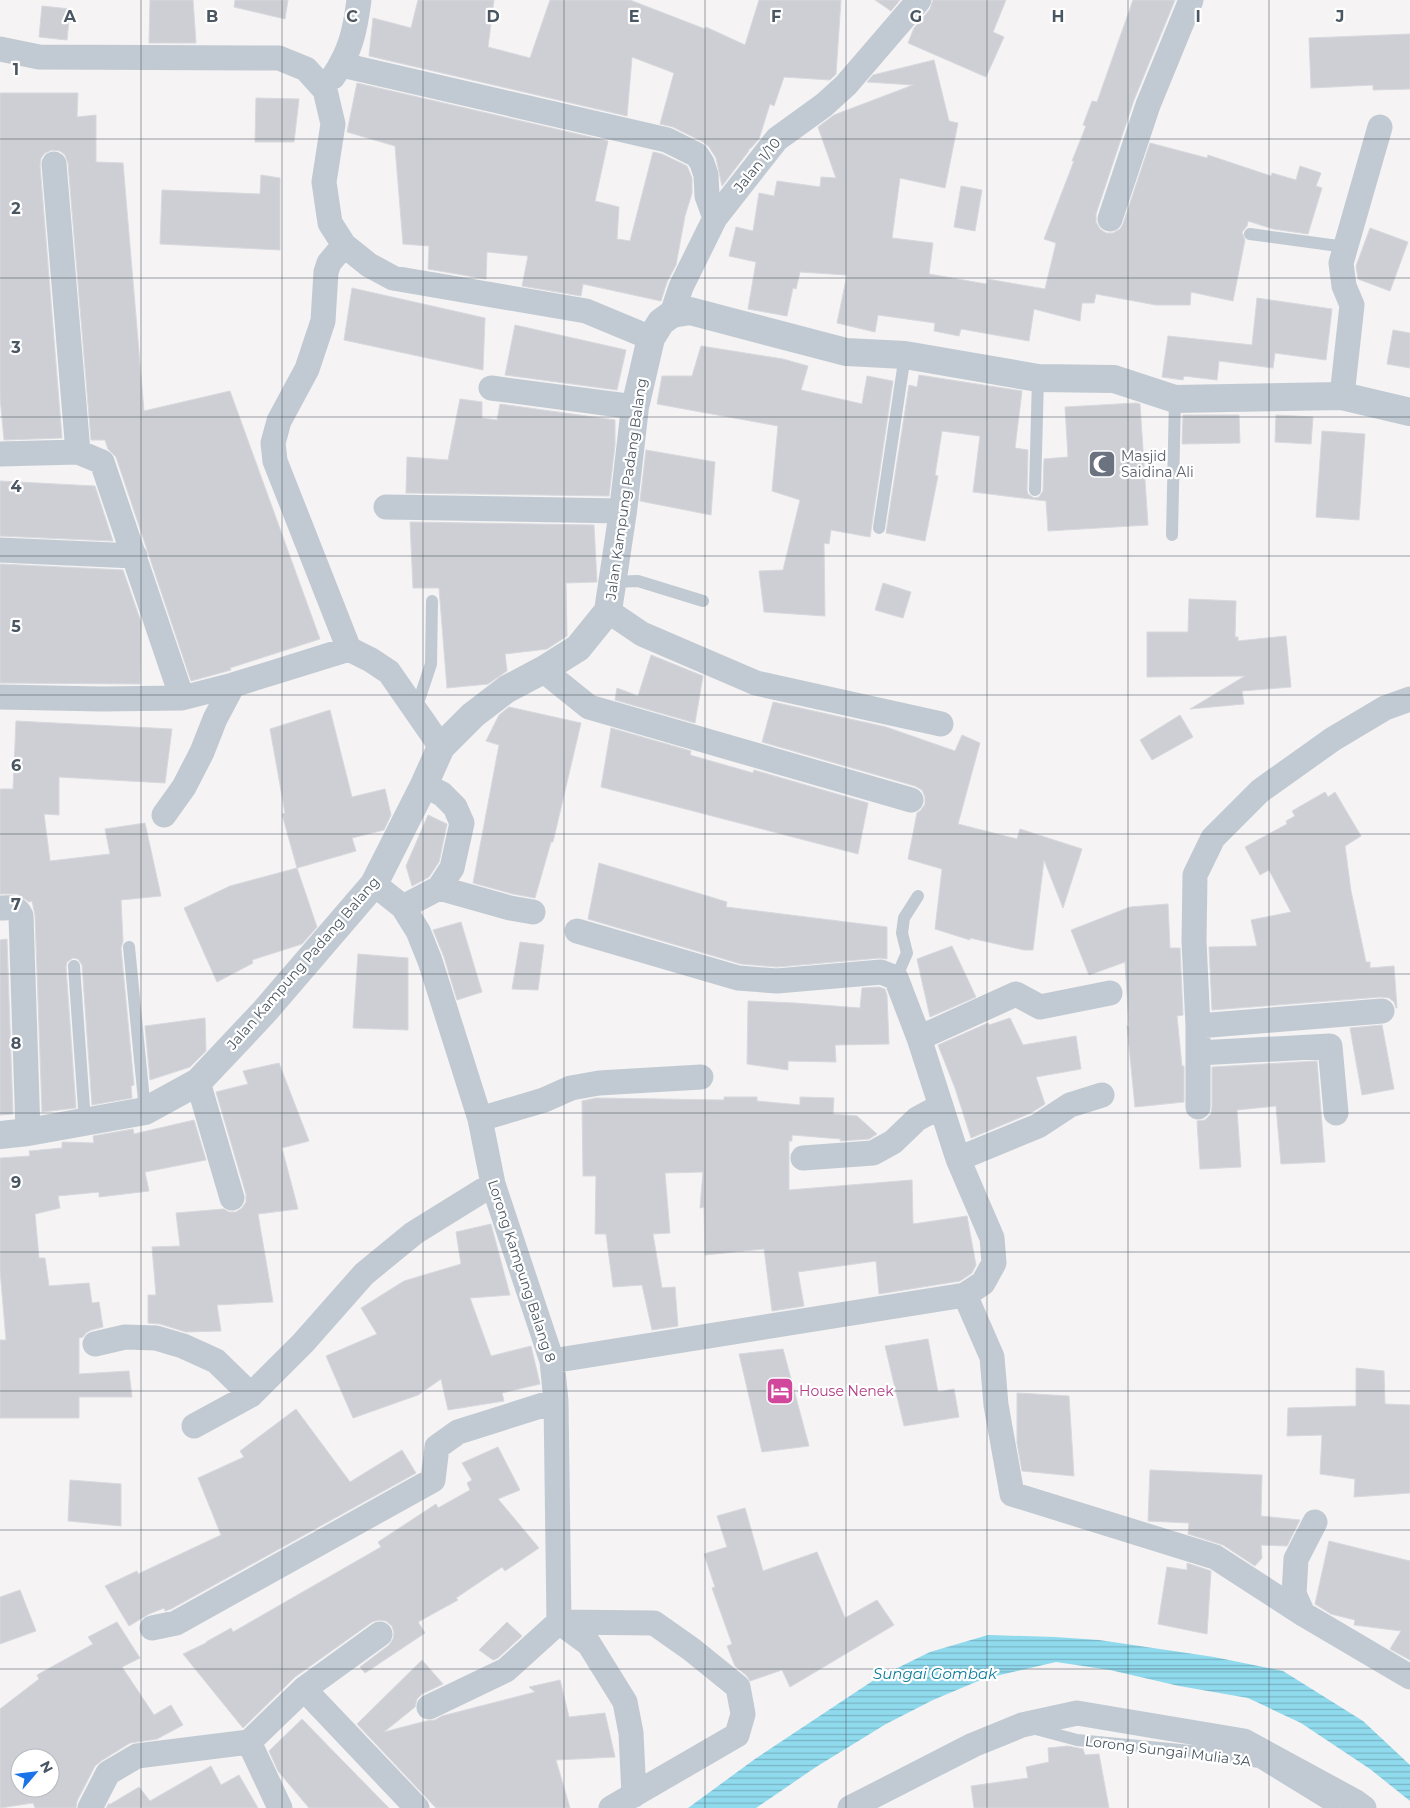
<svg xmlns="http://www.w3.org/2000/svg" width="1410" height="1808" font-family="Montserrat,sans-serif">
  <defs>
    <pattern id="water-rules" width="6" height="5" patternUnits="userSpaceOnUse" patternTransform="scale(1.25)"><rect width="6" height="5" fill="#90daee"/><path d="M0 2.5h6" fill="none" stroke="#78b4c4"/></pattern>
  </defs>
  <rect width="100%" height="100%" fill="#f5f3f3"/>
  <!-- water -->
  <path fill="url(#water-rules)" d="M988,1635L1055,1637L1099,1640L1214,1657L1283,1671L1363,1721L1410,1765V1801L1370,1769L1301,1723L1248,1698L1179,1686L1110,1670L1056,1662L983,1679L933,1700L886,1724L816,1767L756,1808H688L755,1759L877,1678L930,1652Z"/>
  <!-- building -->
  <path fill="#cdcfd5" stroke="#d7d9de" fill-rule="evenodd" d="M150,0H193L196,43H149Z
    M235,0H288L285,19L234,7Z
    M418,0H494L488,47L530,58L550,0H630L705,29L706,27L745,45L759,0H841L836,74L830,80L784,77L774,106L770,104L759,139L751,148H750L748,152L722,186L716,158L709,147L703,142L673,127L660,124L674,73L632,57L627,116L369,56L373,18L411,28Z
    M875,0H900L891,11Z
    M933,0H1006L993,32L1004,37L986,77L908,43L914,28L930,9Z
    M1133,0H1175L1134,100L1096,214V222L1100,229L1106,233H1113L1120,229L1123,224L1150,143L1207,158L1208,155L1271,176L1272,173L1296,180L1300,166L1321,173L1316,186L1322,188L1308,234L1273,229L1248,221L1247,226L1242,232L1245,240L1233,301L1191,292L1190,305H1156L1096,294L1094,303H1082L1080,321L1034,309L1029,341L961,329L959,336L934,331L935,323L878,315L875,332L837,323L847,275L800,272L796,289L793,288L787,316L748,309L756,262L729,256L736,227L753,231L759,193L774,196L777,181L820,187L821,177L836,178L818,127L834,115L913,85L867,82L873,75L934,60L949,121L958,123L945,188L900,178L892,238L933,243L929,274L986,284L987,279L1045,289L1056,243L1044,239L1074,161H1072L1086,126L1083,125L1092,101L1097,102Z
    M42,6L70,9L67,40L39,37Z
    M1410,34V89L1373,90V85L1311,88L1309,38Z
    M357,83L608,141L595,201L619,207L617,239L630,241L653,152L662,154L687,166L692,178V193L685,216L676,265L667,282L661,301L583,284L581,296L522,286L528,256L487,252L486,279L428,269L429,246L403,244L395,146L347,132Z
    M0,93H78L77,117L96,115V162L123,163L144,411L230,391L320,639L230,668L231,670L191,681L116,457L108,449L105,440H91L68,163L65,155L60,151L52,150L45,153L41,158L40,165L62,438L4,440L0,397Z
    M256,98L299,99L294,142H255Z
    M261,175L280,178V250L160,244L162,190L260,194Z
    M961,186L982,190L975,231L954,227Z
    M1370,228L1408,242L1390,291L1358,279L1356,266Z
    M352,288L485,318L483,370L344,340Z
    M1257,298L1332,309L1326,360L1275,353L1273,368L1219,361L1217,380L1184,376L1183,380L1162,377L1168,336L1252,345Z
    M515,325L626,350L617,390L505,375Z
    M1393,330L1410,333V368L1387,364Z
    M701,346L783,359L808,366L801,390L862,404L867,376L893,381L870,537L831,530L829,544L824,543L825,616L764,612L759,571L783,570L800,500L772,491L778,426L657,404L662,376H692Z
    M919,375L1022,391L1015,448L1028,450L1027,490L1028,494L1034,498L1039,497L1043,491L1044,459L1068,457L1065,407L1136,403L1140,404L1148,525L1048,531L1046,501L973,492L980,436L942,431L935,475L938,476L925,541L886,533L909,385L917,387Z
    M460,399L482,402V418L497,420L500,404L615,420V445L609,496L406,493L407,457L448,460Z
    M1183,415H1239L1240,443L1182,444Z
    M1276,415L1313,417L1311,444L1275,442Z
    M1322,431L1365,434L1359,520L1316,517Z
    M646,450L715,462L711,515L640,501Z
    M0,481L95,486L113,541L0,536Z
    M410,522L594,525L597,582L566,583L567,636L547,649L505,654L507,671L488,684L447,688L439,588H413Z
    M0,564L123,570L141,622L140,684L0,683Z
    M883,583L911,592L903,618L875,610Z
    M1189,599L1236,601L1235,637H1238V641L1286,636L1291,687L1242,691L1244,704L1190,709L1245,676L1147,677V632H1188Z
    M651,655L703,676L695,723L615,700L617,688L638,696Z
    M773,702L886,727L955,751L962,735L980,743L958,824L1017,839L1020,829L1082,849L1063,908L1044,860L1033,950H1024L970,938V940L935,929L942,869L908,859L917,813L921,810L925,804V797L922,790L915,786L762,742Z
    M509,707L581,723L553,842H551L535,898L513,894L473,883L499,745L486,741L499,715Z
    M330,710L352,797L385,789L391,815L384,830L352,838L356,851L297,868L282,814L285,813L270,729Z
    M1180,715L1193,737L1152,760L1140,740Z
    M16,721L172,729L165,783L59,777V815L44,814L50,861L110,854L105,829L145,823L161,896L121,900L123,941L121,948L134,1085L131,1086L132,1098L92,1105L82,965L78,959L73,958L67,962L66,967L76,1108L42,1112L35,915L32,901L29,902L17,894H0V789H13Z
    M611,728L691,751L690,755L753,773L754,770L868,803L858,854L601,787Z
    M1325,792L1328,797L1335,792L1361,836L1345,846L1351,891L1366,962H1370V968L1394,966L1397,1008H1396L1394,1002L1389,998L1381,997L1212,1010L1209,947L1257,946L1251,920L1291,912L1269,870L1260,875L1245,847L1287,824L1286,821L1295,816L1292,811Z
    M428,815L447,824L439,862L429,877L412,886L406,866Z
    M599,863L727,902L726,907L887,927V959L880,958L777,967L741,964L588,919Z
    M297,868L317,927L302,944L252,960L253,963L217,982L184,908L230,886Z
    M1168,904L1170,948H1180L1183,1015L1177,1016L1182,1066H1184V1102L1135,1107L1127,1026H1129L1125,962L1089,975L1071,930L1130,907Z
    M461,922L482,992L457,1000L444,957L433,930Z
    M7,939L13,1114L0,1115V940Z
    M520,942L544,945L538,990L512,989Z
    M952,946L976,997L930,1017L917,959Z
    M358,954L408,958V1030L353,1028Z
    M879,987L885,989L887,995L889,1044L835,1045L836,1062L788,1061V1070L747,1064L748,1001L795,1003L860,1008L862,988Z
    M205,1018L206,1051L190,1067L150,1080L145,1026Z
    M1010,1018L1023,1045L1076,1036L1081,1069L1036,1077L1045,1104L1031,1113L971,1138L955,1088L938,1045L988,1023L989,1025Z
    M1382,1025L1394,1089L1362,1095L1350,1028Z
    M1317,1061L1325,1162L1281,1164L1276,1106L1237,1110L1241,1167L1200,1169L1197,1121L1205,1120L1211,1114L1212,1107V1067Z
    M279,1063L309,1141L282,1148L298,1209L258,1214L273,1302L217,1305L221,1331L186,1332L160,1324L148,1323V1295H156L152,1247L180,1246L176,1213L224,1209L229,1212H236L242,1208L246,1202V1194L216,1092L248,1084L243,1071Z
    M724,1097H757V1101L800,1105V1097L834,1098L833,1114L857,1116L877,1134L869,1139L840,1141L841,1139L792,1135V1141H789V1190L912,1180L913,1224L967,1216L976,1265L972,1273L960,1281L879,1294L876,1261L798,1272L804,1306L772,1311L764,1249L705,1255L704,1207L700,1208L703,1172L665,1173L670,1233L653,1234L662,1288L675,1287L678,1326L652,1330L642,1285L613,1287L606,1234H595L596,1176H583L582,1101L596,1098L724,1100Z
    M194,1120L206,1160L145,1172L149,1191L99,1197V1192L58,1196L60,1208L35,1214L39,1258H45L49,1286L89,1283L92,1303L99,1302L103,1327L91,1330L86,1333L83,1337L79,1338V1374L129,1371L132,1397H79V1418H0V1340H6L0,1270V1158L30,1156L29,1151L62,1148V1142L94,1143L93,1136L133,1129L134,1134Z
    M491,1224L510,1295L470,1298L491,1356L531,1346L540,1384L502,1393L504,1401L448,1410L441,1379L418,1395L353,1418L326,1356L377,1334L361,1308L404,1281L461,1264L456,1232Z
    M928,1339L938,1392L954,1389L959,1417L904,1426L885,1346Z
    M783,1349L809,1446L762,1452L739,1354Z
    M1356,1368L1384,1371L1385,1404L1410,1405V1493L1354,1497L1355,1479L1320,1474L1322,1435L1287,1436L1288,1408L1356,1406Z
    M1017,1393L1069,1396L1074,1476L1022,1471L1017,1443Z
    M296,1409L350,1482L402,1450L416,1473L171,1609L165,1611L164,1608L149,1614L129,1626L105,1586L137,1571L138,1574L221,1535L198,1478L244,1457L240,1451Z
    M498,1447L520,1490L498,1499L539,1548L505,1571L502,1567L456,1598L458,1600L418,1622L425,1633L365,1673L360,1667L389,1645L393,1639L394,1633L392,1626L386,1621L379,1620L372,1622L295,1677L243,1728L183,1654L206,1643V1642L231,1628L233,1632L381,1547L378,1542L436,1504L438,1508L470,1490L467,1483L472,1480L462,1463Z
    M1150,1470L1262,1475L1261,1516L1300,1520L1287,1546L1261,1545L1262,1558L1255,1566L1223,1545L1188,1534L1189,1523L1148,1521Z
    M70,1480L121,1484V1526L68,1521Z
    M745,1508L763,1571L817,1552L845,1618L877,1600L894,1625L790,1687L782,1670L750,1681L747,1676L735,1666L727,1646L732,1644L712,1588L715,1587L704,1554L727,1547L717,1516Z
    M1329,1541L1410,1561V1660L1390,1649L1401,1631L1354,1625L1355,1620L1331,1614L1315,1604Z
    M1187,1563L1211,1571L1207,1634L1158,1624L1167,1567L1187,1570Z
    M20,1590L36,1631L0,1644V1597Z
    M117,1622L140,1658L122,1667L154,1715L171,1705L183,1725L157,1739L130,1743L101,1761L95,1766L77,1801L76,1808H35L33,1803L0,1808V1709L39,1679L37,1675L93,1644L88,1637ZM20,1758H50V1788H20Z
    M507,1622L522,1636L498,1658L493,1660L479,1650Z
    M422,1660L443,1684L422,1694L417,1699L415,1707L384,1732L426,1721L435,1720L442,1716L535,1692L529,1687L560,1680L569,1717L605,1713L615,1757L556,1760L570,1808H436L357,1724Z
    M302,1719L337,1755L389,1808H309L278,1771L269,1751Z
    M1068,1746L1083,1749L1085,1755L1099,1754L1109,1808H974L971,1786L1028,1778L1026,1767L1049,1762L1048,1748Z
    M211,1766L221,1785L239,1775L258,1808H106L109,1803V1805L139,1787L150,1801Z"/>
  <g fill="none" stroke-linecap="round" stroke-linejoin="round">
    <!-- service -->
    <path stroke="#c1cad2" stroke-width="12" d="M1250,234L1346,247
      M1035,490L1038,378
      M879,528L905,355
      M1172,535L1175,399
      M612,582L638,581L703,601
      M415,712L431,664L432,601
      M129,947L145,1111
      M74,966L85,1122
      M896,978L907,953L902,933L904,918L918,896
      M1032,1728L1077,1740L1201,1752L1259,1762L1334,1808"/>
    <!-- minor -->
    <path stroke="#c1cad2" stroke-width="25" d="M0,49L39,57L279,58L306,69L325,90L333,124L324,182L330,223L344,245L369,265L393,278L586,311L651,338
      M342,65L667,140L697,155L702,163L706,175L707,196L715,218
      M333,77C351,51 355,30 359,0
      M54,164L78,452
      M1110,219L1148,105L1191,0
      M344,245L329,263L326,272L323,321L307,369L279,421L273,443L275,461L349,649
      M672,314L681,287L715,218L777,139L824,105L846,85L919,0
      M491,388L635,407
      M1342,396L1352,305L1344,286L1341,263L1380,127
      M0,454L78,452L102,462L182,698
      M386,507L623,511
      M0,550L135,556
      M608,611L642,634L756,683L941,724
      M543,670L589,707L911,800
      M0,697L102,699L182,698L233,685L349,649L371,660L389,672L441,747
      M424,785L442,794L455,807L462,823L452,868L439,888
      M164,815L184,787L202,752L215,719L233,685
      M374,884L403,907L418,931L430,961L480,1119L493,1184L552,1361L556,1401L559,1622L506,1670L429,1707
      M403,907L439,888L510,908L533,912
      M0,908C9,908 17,906 21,916L28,1132
      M1198,1026L1382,1011
      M919,1038L1016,994L1040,1007L1110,993
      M1198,1053L1330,1046L1336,1113
      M198,1082L232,1198
      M1198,1107V1026L1194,941L1195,875L1213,838L1260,791L1333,739L1385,708L1410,699
      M480,1119L544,1100L571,1088L599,1083L701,1077
      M803,1158L873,1153L893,1142L917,1119L941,1106
      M958,1159L1038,1126L1070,1105L1102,1095
      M965,1295L992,1357L996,1405L1012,1494L1215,1557L1303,1614L1410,1677
      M95,1344L125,1337L156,1338L183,1346L216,1361L251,1395
      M552,1361L965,1295L983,1283L994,1263L992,1238L958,1159L919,1038L896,978L881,972L777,981L738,978L577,931
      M194,1426L251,1395L303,1343L364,1274L414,1233L493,1184
      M1303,1614L1294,1594L1296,1559L1315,1522
      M559,1622L654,1623L691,1649L738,1687L743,1714L737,1735L611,1808
      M559,1622L589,1644L625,1702L631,1733L634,1795
      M152,1628L176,1623L433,1480L437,1447L458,1432L556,1401
      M304,1689L417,1808
      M249,1742L280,1808
      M90,1808L108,1773L137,1756L249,1742L304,1689L380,1634
      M850,1808L973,1745L1022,1725L1077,1713L1244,1741L1356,1802L1364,1808"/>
    <!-- tertiary -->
    <path stroke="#c1cad2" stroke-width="28" d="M0,1135L28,1132L145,1111L198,1082L264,1012L374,884L424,785L441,747L473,715L507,689L543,670L578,648L608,611L623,511L635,407L651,338L661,322L672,314L690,311L846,352L905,355L1038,378L1114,379L1175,399L1342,396L1410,412"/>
  </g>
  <!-- grid -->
  <path fill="none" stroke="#4a5661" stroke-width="1" stroke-opacity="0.55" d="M141,0V1808M282,0V1808M423,0V1808M564,0V1808M705,0V1808M846,0V1808M987,0V1808M1128,0V1808M1269,0V1808M0,139H1410M0,278H1410M0,417H1410M0,556H1410M0,695H1410M0,834H1410M0,974H1410M0,1113H1410M0,1252H1410M0,1391H1410M0,1530H1410M0,1669H1410"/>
  <!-- icons -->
  <defs>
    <g id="mosque-square" transform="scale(1.4375)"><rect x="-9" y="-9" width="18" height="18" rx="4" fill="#6b7280" stroke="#fff"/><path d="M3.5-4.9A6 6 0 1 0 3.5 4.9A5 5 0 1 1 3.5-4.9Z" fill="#fff"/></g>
    <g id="hotel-square" transform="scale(1.4375)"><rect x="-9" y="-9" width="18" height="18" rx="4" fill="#d1479c" stroke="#fff"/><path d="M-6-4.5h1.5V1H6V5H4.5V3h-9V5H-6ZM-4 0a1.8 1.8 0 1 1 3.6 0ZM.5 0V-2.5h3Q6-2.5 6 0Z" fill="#fff"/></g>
  </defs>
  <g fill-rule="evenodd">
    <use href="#mosque-square" x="1102" y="464"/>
    <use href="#hotel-square" x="780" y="1391"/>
  </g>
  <g text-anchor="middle" stroke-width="4.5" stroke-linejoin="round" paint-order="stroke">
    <!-- street labels -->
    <g font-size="14" fill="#4a5661" stroke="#fff">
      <text transform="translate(757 165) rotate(-51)" y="5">Jalan 1/10</text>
      <text transform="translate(626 489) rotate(-82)" y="5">Jalan Kampung Padang Balang</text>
      <text transform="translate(303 963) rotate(-49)" y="5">Jalan Kampung Padang Balang</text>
      <text transform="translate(522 1271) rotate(72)" y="5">Lorong Kampung Balang 8</text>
      <text transform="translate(1168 1751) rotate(7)" y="5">Lorong Sungai Mulia 3A</text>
    </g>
    <!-- worship labels -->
    <g font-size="14" fill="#5b616d" stroke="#fff" text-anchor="start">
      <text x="1121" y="461">Masjid<tspan x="1121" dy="16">Saidina Ali</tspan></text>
    </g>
    <!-- hotel labels -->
    <g font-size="14" fill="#b23c85" stroke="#fff" text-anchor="start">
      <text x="799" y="1396">House Nenek</text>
    </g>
    <!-- water labels -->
    <g font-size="15" font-style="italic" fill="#0c7c9b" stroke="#fff">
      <text x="935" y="1679">Sungai Gombak</text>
    </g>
  </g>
  <g font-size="16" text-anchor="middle" font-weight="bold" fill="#4a5661" stroke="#fff" stroke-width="4.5" stroke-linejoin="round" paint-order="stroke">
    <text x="70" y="22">A</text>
    <text x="212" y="22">B</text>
    <text x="352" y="22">C</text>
    <text x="493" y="22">D</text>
    <text x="634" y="22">E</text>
    <text x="776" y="22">F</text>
    <text x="916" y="22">G</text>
    <text x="1058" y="22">H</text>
    <text x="1198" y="22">I</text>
    <text x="1340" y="22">J</text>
    <text x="16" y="75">1</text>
    <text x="16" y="214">2</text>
    <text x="16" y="353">3</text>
    <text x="16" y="492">4</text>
    <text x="16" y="632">5</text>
    <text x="16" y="771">6</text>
    <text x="16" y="910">7</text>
    <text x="16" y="1049">8</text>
    <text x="16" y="1188">9</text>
  </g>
  <!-- north arrow -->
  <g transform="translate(35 1773) rotate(62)"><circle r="24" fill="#ffffff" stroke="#b7bbc0"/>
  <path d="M0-4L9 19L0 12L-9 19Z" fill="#1a73e8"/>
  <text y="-8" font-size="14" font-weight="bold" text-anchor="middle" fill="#4a5661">N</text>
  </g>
</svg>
